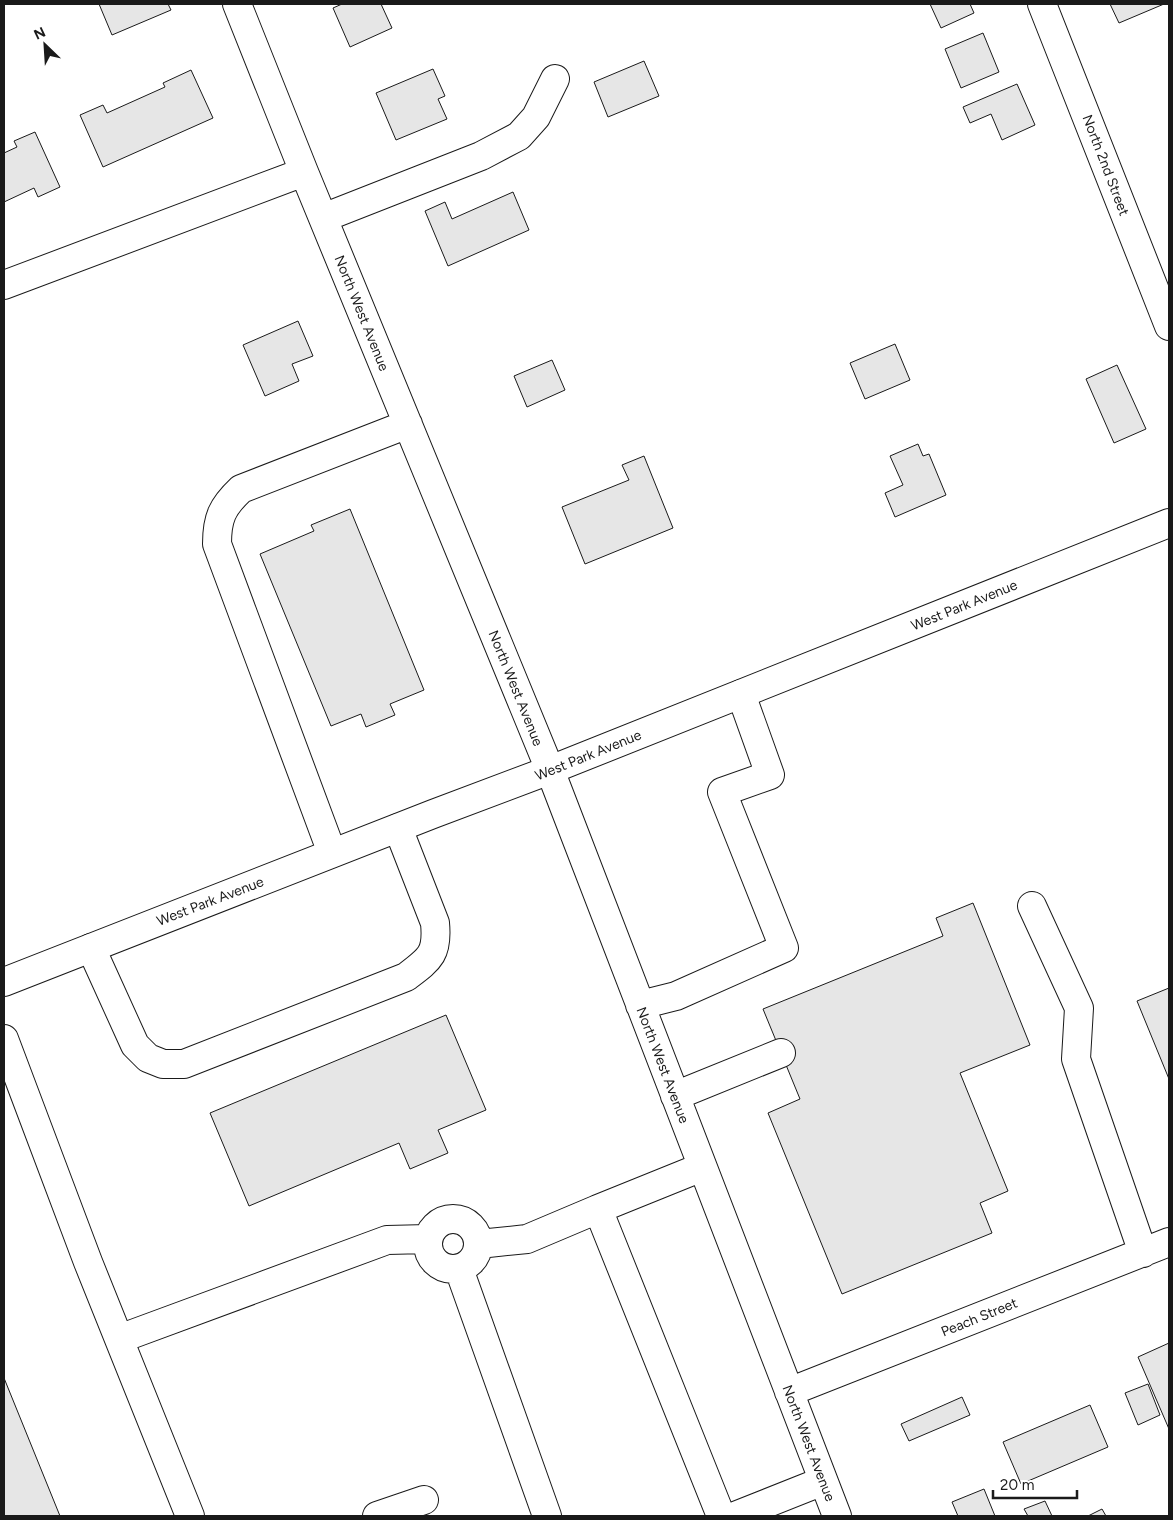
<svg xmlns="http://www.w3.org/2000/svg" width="1173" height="1520" font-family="Figtree,sans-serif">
  <rect width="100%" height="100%" fill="#fff"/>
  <!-- building -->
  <path fill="#e6e6e6" stroke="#1a1a1a" d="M99,4H168L171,10L112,35Z
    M342,4H381L392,28L350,47L333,8Z
    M930,4H970L974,13L941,28Z
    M1110,4H1164L1119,23Z
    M983,33L999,72L961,88L945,49Z
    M644,61L659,96L608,117L594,82Z
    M433,69L445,96L438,99L447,119L396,140L376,93Z
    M191,70L213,118L103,167L80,115L103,105L107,113L165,87L163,83Z
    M1017,84L1035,125L1002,140L991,114L970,123L963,107Z
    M35,132L60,187L38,197L34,188L4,202V153L17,147L14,141Z
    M513,192L529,230L448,266L425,211L445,202L452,219Z
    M298,321L313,356L292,364L299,381L265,396L243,345Z
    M895,344L910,380L865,399L850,363Z
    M552,360L565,390L527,407L514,376Z
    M1117,365L1146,429L1114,443L1086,379Z
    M918,444L923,456L929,454L946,495L895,517L885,493L903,485L890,456Z
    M644,456L673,528L585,564L562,507L629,480L622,465Z
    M350,509L424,690L390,704L395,715L366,727L361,714L331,726L260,554L314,531L311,525Z
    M973,903L1030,1045L960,1073L1008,1191L980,1203L992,1233L842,1294L768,1113L800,1099L763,1009L943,936L936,918Z
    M1169,988V1079L1137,1001Z
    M446,1015L486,1110L438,1130L448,1153L410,1169L399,1143L249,1206L210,1113Z
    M1169,1343V1429L1138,1357Z
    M4,1378L60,1516H4Z
    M1148,1384L1160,1415L1138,1425L1125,1393Z
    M962,1397L970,1415L909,1441L901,1424Z
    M1090,1405L1108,1447L1021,1484L1003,1442Z
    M984,1489L995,1516H958L952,1502Z
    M1045,1501L1052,1516H1028L1024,1509Z
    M1102,1509L1106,1516H1088Z"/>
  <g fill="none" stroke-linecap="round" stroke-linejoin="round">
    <!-- minor casing -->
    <g stroke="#1a1a1a" stroke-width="30">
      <path id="minor" d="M237,4L304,172L550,770L837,1516
        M1042,4L1169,326
        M323,218L481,156L519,136L536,117L555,79
        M4,285L304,172
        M332,853L217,544C217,518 222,507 241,489L408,424
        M1032,906L1079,1008L1076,1059L1143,1253
        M91,948L135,1045L148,1058L163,1064H184L406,977C430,959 438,954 435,923L398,828
        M640,1005L676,996L784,948L722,792L770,775L741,694
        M4,1039L88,1262L190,1516
        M675,1096L781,1053
        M702,1167L598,1209L721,1516
        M428 1244a25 25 0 1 1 50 0a25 25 0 1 1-50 0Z
        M479,1244L527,1239L598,1209
        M459,1269L547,1516
        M119,1339L387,1240L428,1239
        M789,1392L1169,1242
        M377,1516L424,1500
        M735,1516L823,1481"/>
    </g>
    <!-- major casing -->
    <g stroke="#1a1a1a" stroke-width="30">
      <path id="major" d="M4,982L433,814L550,770L1169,523"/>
    </g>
    <!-- minor -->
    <use href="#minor" stroke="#fff" stroke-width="28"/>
    <!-- major -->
    <use href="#major" stroke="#fff" stroke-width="28"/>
  </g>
  <g text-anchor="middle" stroke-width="4" stroke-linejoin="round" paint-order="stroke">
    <!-- street labels -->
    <g font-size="14" fill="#1a1a1a" stroke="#fff">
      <text transform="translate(1106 165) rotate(69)" y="5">North 2nd Street</text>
      <text transform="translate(362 313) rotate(68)" y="5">North West Avenue</text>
      <text transform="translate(964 605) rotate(-22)" y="5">West Park Avenue</text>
      <text transform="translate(516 688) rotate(68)" y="5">North West Avenue</text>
      <text transform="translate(588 755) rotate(-22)" y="5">West Park Avenue</text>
      <text transform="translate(210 901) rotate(-21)" y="5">West Park Avenue</text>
      <text transform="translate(663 1065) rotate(69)" y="5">North West Avenue</text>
      <text transform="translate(979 1317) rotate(-22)" y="5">Peach Street</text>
      <text transform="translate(809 1443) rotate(69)" y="5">North West Avenue</text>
    </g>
  </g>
  <!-- border -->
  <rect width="1173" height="1520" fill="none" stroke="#1a1a1a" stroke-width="10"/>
  <!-- north arrow -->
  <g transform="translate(45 45) rotate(335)" stroke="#ffffff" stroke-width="4" paint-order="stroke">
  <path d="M0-4L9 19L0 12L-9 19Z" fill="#1a1a1a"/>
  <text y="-8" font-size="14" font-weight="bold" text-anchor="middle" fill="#1a1a1a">N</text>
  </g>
  <!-- scale -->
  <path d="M993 1490v8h84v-8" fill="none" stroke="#1a1a1a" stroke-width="2.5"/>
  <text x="1000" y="1490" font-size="15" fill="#1a1a1a" stroke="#ffffff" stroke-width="4" paint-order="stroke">20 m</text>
</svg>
